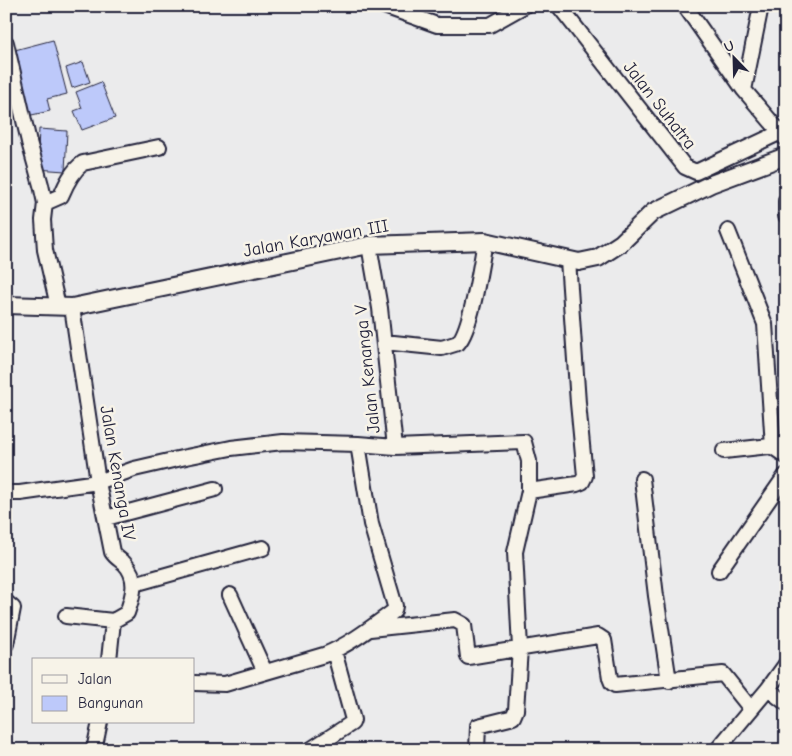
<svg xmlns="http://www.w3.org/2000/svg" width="792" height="756" font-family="'Comic Neue',sans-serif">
  <rect width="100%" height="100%" fill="#ebebec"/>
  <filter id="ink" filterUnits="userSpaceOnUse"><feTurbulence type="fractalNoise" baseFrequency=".02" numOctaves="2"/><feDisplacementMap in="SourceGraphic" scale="10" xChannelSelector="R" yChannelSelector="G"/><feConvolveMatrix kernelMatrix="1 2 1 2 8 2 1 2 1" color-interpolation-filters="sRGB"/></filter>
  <g filter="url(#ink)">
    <!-- building -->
    <path fill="#bdc9fa" stroke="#22223b" d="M53,40L67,94L47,99L50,111L27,116L11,51Z
      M83,62L90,82L72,88L66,68Z
      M101,82L115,118L82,130L74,111L82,108L76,92Z
      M39,129L67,131L65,171L37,169Z"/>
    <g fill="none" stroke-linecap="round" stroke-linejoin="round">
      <!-- minor casing -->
      <g stroke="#22223b" stroke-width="18">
        <path id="minor" d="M384,6L437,25H490L524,6
          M559,6L685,167L696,172L781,132
          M685,6L744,90L785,138
          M6,43L29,142L41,185L45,203L43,220L45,250L58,306
          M744,90L761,6
          M786,201V216
          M45,203L61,196C66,184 72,171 83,163L159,147
          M728,231L765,324L773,447L786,456
          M369,245L380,308L395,447
          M72,307L98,482L112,552C115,557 119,559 124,563C139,578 133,596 127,613L113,621L109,660
          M384,342L442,348L458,343C472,328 481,263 485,241
          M724,451L780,445
          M642,479L656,596L669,681
          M529,491L577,484L582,482L585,476L578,403L568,260
          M6,493H20L98,482L134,469L186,457L231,448L283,442L358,444L395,447L524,442L529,461V491L515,552L520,648L516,710L513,717L510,718L478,726L477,750
          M106,518L215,489
          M719,571L786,475
          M134,584L263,548
          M230,595L265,672
          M6,602L13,608L6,644
          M66,616L113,621
          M370,629L455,620L464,625L468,657L598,636L604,640L610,678L612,683L615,685L723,674L751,709
          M194,683L225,684L324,655C349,645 372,627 394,611L395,606L371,524L358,444
          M768,689L786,703
          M94,750L100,722
          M310,750L352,723L353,720L334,651
          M717,750L768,689L786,664"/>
      </g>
      <!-- tertiary casing -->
      <g stroke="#22223b" stroke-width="20">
        <path id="tertiary" d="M6,305L72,307L369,245L485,241L579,262L598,258L621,243L653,212L711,184L786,156"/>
      </g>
      <!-- minor -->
      <use href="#minor" stroke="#f7f3e8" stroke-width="14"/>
      <!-- tertiary -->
      <use href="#tertiary" stroke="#f7f3e8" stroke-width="16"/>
    </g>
  </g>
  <g text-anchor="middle" stroke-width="5" stroke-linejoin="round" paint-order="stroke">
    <!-- street labels -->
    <g font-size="18" fill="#22223b" stroke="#f7f3e8">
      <text transform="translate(660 105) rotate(52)" y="6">Jalan Suhatra</text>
      <text transform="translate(316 238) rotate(-10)" y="6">Jalan Karyawan III</text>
      <text transform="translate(367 369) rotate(-96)" y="6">Jalan Kenanga V</text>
      <text transform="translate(118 473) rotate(80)" y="6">Jalan Kenanga IV</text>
    </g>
  </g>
  <!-- margin -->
  <rect width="792" height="756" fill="none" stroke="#f7f3e8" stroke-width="25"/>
  <rect x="12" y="12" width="767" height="731" fill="none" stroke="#22223b" stroke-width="2" filter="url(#ink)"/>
  <!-- legend -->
  <rect x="32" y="658" width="162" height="65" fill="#f7f3e8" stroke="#a29fa3"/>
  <rect x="42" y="675" width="25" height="8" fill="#f7f3e8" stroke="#a29fa3"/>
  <text x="78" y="684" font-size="15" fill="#22223b">Jalan</text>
  <rect x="42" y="696" width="25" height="15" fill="#bdc9fa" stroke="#a29fa3"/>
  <text x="78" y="708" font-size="15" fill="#22223b">Bangunan</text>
  <!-- north arrow -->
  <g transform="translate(734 58) rotate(337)" stroke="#f7f3e8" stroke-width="4" paint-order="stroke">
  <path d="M0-4L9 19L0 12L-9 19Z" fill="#22223b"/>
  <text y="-8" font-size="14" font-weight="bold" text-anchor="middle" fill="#22223b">U</text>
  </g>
</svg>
